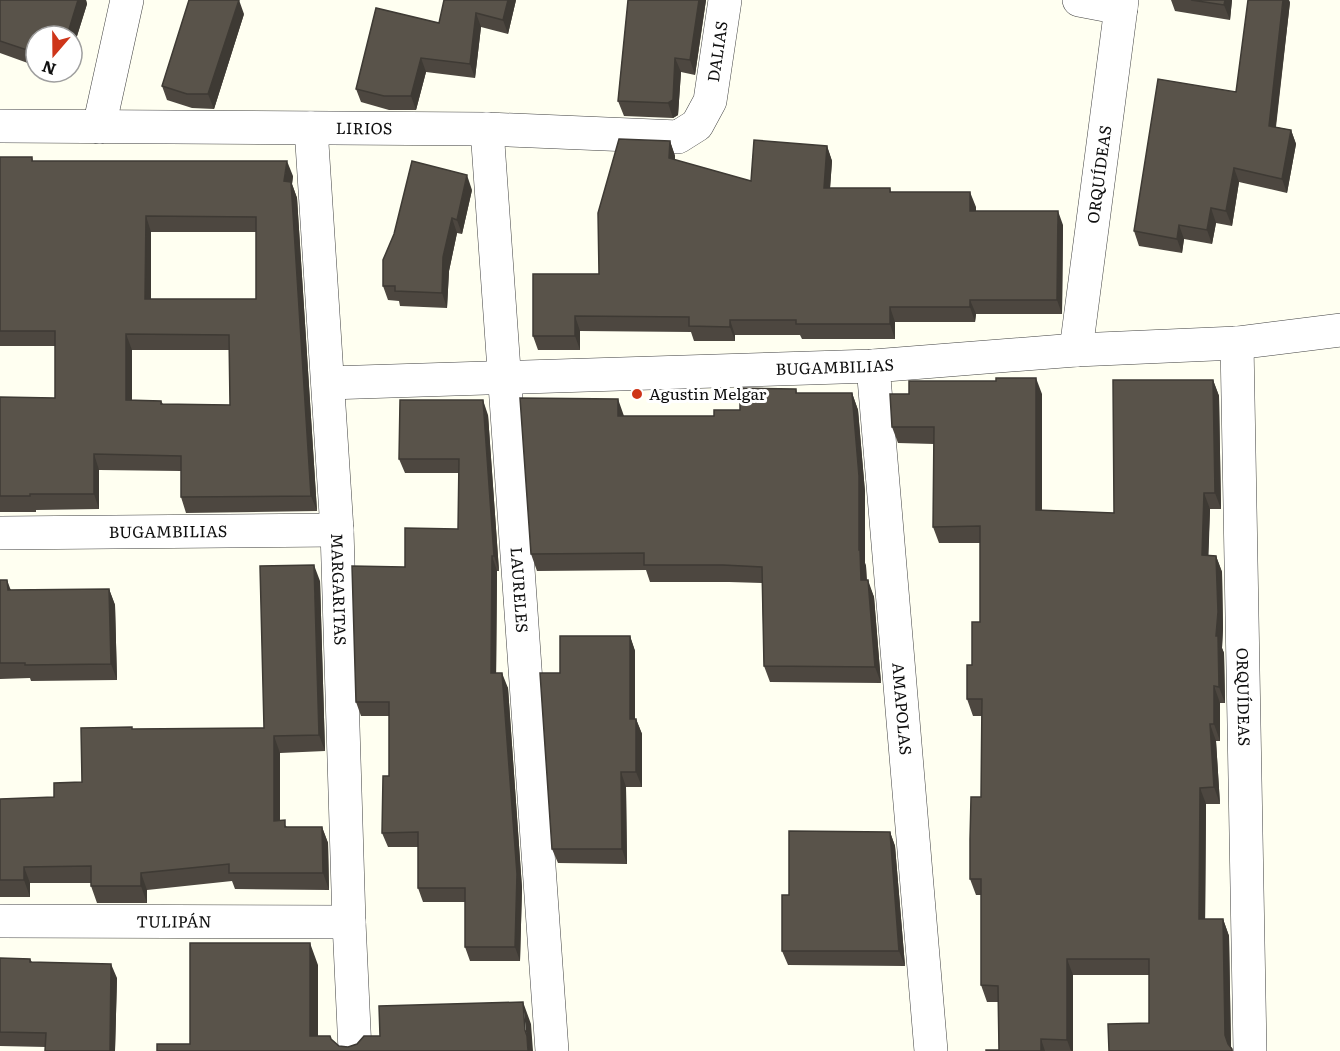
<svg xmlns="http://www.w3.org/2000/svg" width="1340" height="1051" font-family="Literata,serif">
  <rect width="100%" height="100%" fill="#fffff1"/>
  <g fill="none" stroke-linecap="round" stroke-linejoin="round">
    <!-- minor casing -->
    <g stroke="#424242" stroke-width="34">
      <g id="minor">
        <path d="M1079,0L1121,8"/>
        <path id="s1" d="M0,126L487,129L678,137L697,125L710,101L725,0"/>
        <path d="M99,127L127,0"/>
        <path id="s2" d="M311,128L337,530L349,922L355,1051"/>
        <path id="s3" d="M487,129L552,1051"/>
        <path id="s4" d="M1237,343L1250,1051"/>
        <path id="s5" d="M1076,350L1122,0"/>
        <path id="s6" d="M873,366L931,1051"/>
        <path id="s7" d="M328,383L873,366L1076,350L1237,343L1340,330"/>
        <path id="s8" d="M0,533L337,530"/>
        <path id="s9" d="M0,921L349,922"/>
      </g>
    </g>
    <!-- minor -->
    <use href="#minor" stroke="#fff" stroke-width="33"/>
  </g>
  <!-- wall -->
  <path fill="#4d4740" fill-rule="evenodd" d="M0,0H86L87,4L72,52V36H36V66L0,53Z
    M516,0L508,34L481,27L475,78L426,72L416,110H389L361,102L356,89L439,23Z
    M628,0H706L695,75L681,72L678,115L673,118L624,116L618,101Z
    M1171,0H1232L1230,20L1175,11Z
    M1290,2L1276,127L1291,130L1296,144L1287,193L1239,182L1232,226L1216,223L1212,244L1184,239L1182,253L1139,246L1134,231L1236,92Z
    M244,14L214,109L192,108L167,100L162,86Z
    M55,72H66L65,75Z
    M670,141L675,156V160L751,181L827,146L832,161L830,188H890L891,192L976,207V211L1063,225L1062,314H976L975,322H895V339H802L800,335H735V341H694L691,332L580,331V350H538L533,336L599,274Z
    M0,157H32L33,161L293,176L292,184L297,198L317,511L186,513L181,497V471L99,470V509L36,510V512H0V397L55,398V346H0ZM151,232H256V299H151ZM132,350H230V405L163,404L161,401L132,400Z
    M472,190L462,234L457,233L449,271L447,308L400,306L399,301L388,300L383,286Z
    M1213,380L1219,396L1221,509H1210L1208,555L1216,556L1222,572L1223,628L1222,648L1224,653L1225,703H1220V741H1216L1220,804H1206L1205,919H1223L1229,936L1231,1047L1233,1051H1109L1149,1023V975H1073V1051H986L999,1050L998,1002H987L981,985V895H976L970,879L981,797L982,716H973L967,699L972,665L980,622V543H939L933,527L934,444L898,443L892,427L1042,394V510L1114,513Z
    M796,389L797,393H852L858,410L865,492V563L866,566L867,580L874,597L881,683L770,682L764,666L762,583L729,582H650L646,570L537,571L531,554L624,416H714L740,410Z
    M488,415L499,571H497L496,673L508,688L522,888L520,961H470L465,947V902H423L418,888V847H388L382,833L389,776V716H361L356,702L405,567L458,529L459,473H405L399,459Z
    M0,580L11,590L109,589L115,605L117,680L31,681L30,678L0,679Z
    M320,581L325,751L280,753V820L287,827H322L328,843L329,890L235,889L232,881L147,890V903H97L91,886V883H30V897H0V799L54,797L82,782L133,729L264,728Z
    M630,636L635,651V719H636L642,734V787H626L627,864L558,863L552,849L560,673Z
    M890,832L895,846L905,966L788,965L782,951L789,895Z
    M0,958L30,959L32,962L117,978L115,1051H45L46,1047L0,1046Z"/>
  <!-- shaded-wall -->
  <path fill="#3e3a34" d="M78,0H86L87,4L72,52V36H67Z
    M239,0L244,14L214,109L208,94Z
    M508,0H516L508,34L503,20Z
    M699,0H706L695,75L690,60Z
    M1225,0H1232L1230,20L1224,5Z
    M1283,0H1289L1290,2L1274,140L1269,126Z
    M476,13L481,27L475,78L470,64Z
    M421,58L426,72L416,110L411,96Z
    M675,58L681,72L678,115L673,118L668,103Z
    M1291,130L1296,144L1287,193L1282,179Z
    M670,141L675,156L674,173L669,158Z
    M827,146L832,161L829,203L824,188Z
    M287,161L293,176L292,184L297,198L317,511L311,496L284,181Z
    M1234,168L1239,182L1232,226L1226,211Z
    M467,175L472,190L462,234L457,220Z
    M970,192L976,207V225L970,211Z
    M1211,208L1216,223L1212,244L1207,230Z
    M1058,211L1063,225L1062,314L1057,300Z
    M146,216L151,232V315L145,299Z
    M452,218L457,233L449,271L447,308L442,293L443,257Z
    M1179,225L1184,239L1182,253L1177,239Z
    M970,300L976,314L975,322L970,307Z
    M890,307L895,322V339L890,324Z
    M575,316L580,331V350L575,336Z
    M730,320L735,335V341L730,327Z
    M126,334L132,350V416L126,400Z
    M1036,378L1042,394V526L1036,510Z
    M1213,380L1219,396L1221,509L1215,493Z
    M852,393L858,410L865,492V563L866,566L867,597L861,580Z
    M618,399L624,416H618Z
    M483,400L488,415L499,571L494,556Z
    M94,454L99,470V509L94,494Z
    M1204,493L1210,509L1208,571L1202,555Z
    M492,556L497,571L496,688L491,673Z
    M1216,556L1222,572L1223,628L1222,648L1224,653L1225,703L1219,687L1216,636Z
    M314,565L320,581L325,751L319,735Z
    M7,580L13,596L8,590Z
    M868,580L874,597L881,683L875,667Z
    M109,589L115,605L117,680L111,664Z
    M630,636L635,651V734L630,719Z
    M502,673L508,688L522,888L520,961L515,947Z
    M1214,686L1220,703V741L1214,724Z
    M636,719L642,734V787L636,772Z
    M1210,724L1216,741L1220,804L1214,787Z
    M274,736L280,753V837L274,821Z
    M621,772L626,787L627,864L622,849Z
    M1200,788L1206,804L1205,935L1199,919Z
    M322,827L328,843L329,890L323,873Z
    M890,832L895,846L905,966L899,951Z
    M24,867L30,883V897L24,880Z
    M141,873L147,890V903L141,886Z
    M1223,919L1229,936L1231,1051H1230L1225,1035Z
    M310,943L318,965V1051L310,1036Z
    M1067,959L1073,975V1051H1071L1067,1040Z
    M111,964L117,978L115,1051H110Z
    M523,1002L531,1024L533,1051H528Z
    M1041,1039L1045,1051H1041Z"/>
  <!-- building -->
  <path fill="#59534a" stroke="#3e3a34" stroke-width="1.5" fill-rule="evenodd" d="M0,0H78L67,36H36V53L0,41Z
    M189,0H239L208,94H187L162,86Z
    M444,0H508L503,20L476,13L470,64L421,58L411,96H384L356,89L376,8L439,23Z
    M628,0H699L690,60L675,58L673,100L668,103L618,101Z
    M1191,0H1225L1224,5Z
    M1248,0H1283L1269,126L1291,130L1282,179L1234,168L1226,211L1211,208L1207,230L1179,225L1177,239L1134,231L1158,79L1236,92Z
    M619,139L670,141L669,158L751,181L754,140L827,146L824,188H890V192H970V211H1058L1057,300H970V307H890V324H796V320H730V327L689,326V317L575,316V336H533V274H599L598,213Z
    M0,157H32V161H287L284,181L291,182L311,496L181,497V456L94,454V494H30V496H0V397L55,398V331H0ZM146,216L256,217V299H145ZM126,334L229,335L230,405L161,404V401L126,400Z
    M412,161L467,175L457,220L452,218L443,257L442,293L395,291V286H383V260L394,234Z
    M996,378H1036V510L1114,513L1113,380H1213L1215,493H1204L1202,555L1216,556L1218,612L1216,636H1218L1219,687L1214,686V724H1210L1214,787L1200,788L1199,919H1223L1225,1035L1228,1044L1232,1049V1051H1109L1108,1024L1149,1023V959H1067V1040L1041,1039V1051H986V1050H999L998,986L981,985V879H970V839L971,797H981L982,699H967V665H972V622H980V526L933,527L934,427H892L890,394H909V381H996Z
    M740,388L796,389V393H852L859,476V550H860L861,580H868L875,667L764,666L762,567L723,565H644V553L531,554L520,398L618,399V416H714V410H740Z
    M400,400H483L494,556H492L491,673H502L517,874L515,947H465V888H418V832L382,833L383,776H389V702H356L352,566L405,567V528L458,529L459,459H399Z
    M314,565L319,735L274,736V821L285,820V827H322L323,873H229V864L141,873V886H91V866L24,867V880H0V799L54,797V783L82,782L81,728L132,727V729L264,728L260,566Z
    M0,580H7L8,590L109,589L111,664L25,665V663H0Z
    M560,636H630V719H636V772H621L622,849H552L540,673H560Z
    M789,831L890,832L899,951H782V895H789Z
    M190,943H310V1036H330L331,1039L339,1046L348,1047L357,1044L364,1036H380L379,1006L523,1002L525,1030L527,1036L528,1051H157V1044H190Z
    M0,958L30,959V962L111,964L110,1051H45L46,1033L0,1032Z"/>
  <!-- markers -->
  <circle fill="#ce3519" stroke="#fff" stroke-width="2" cx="637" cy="394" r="6"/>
  <g text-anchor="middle" stroke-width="6" stroke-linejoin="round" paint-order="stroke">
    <!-- street labels -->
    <g font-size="16" fill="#0f0f0f" stroke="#fff">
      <text dy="6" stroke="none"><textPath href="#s1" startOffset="778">DALIAS</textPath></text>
      <text dy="6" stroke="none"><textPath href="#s1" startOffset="364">LIRIOS</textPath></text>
      <text dy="6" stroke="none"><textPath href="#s5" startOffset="177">ORQUÍDEAS</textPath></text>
      <text dy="6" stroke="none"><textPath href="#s7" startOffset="507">BUGAMBILIAS</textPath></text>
      <text dy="6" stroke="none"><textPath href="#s8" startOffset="168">BUGAMBILIAS</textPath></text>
      <text dy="6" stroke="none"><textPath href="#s2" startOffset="462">MARGARITAS</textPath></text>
      <text dy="6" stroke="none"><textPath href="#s3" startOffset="462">LAURELES</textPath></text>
      <text dy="6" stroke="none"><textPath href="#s4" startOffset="354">ORQUÍDEAS</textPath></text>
      <text dy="6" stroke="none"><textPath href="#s6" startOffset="344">AMAPOLAS</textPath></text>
      <text dy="6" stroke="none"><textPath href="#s9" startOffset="174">TULIPÁN</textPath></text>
    </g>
    <!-- poi labels -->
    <g font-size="16" fill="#0f0f0f" stroke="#fff" text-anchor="start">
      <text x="649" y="400">Agustin Melgar</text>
    </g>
  </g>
  <!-- north arrow -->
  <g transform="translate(54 54) rotate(200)"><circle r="28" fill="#ffffff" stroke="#9f9f9f" stroke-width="1.5"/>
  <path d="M0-4.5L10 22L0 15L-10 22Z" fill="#ce3519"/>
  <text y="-9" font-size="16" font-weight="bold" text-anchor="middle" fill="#0f0f0f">N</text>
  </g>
</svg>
